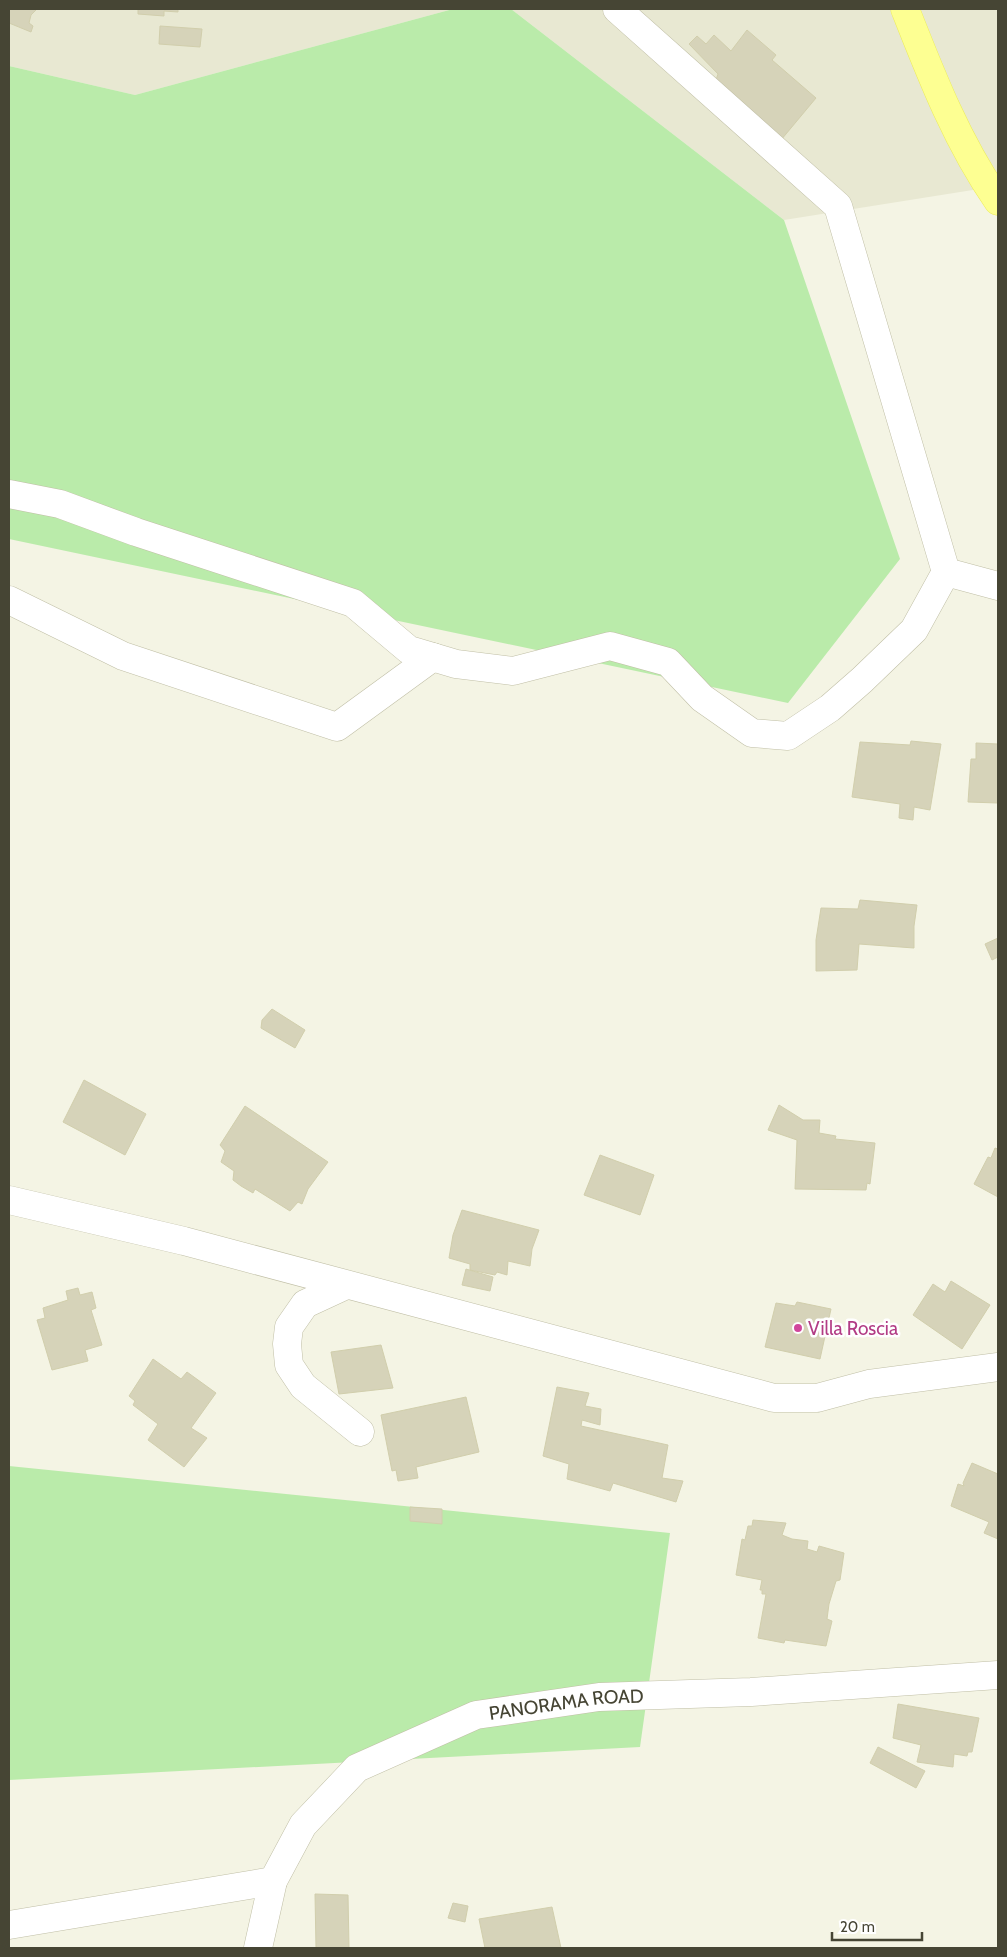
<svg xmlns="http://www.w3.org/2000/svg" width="1007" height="1957" font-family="Cabin,sans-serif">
  <rect width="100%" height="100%" fill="#f4f4e4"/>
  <!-- residential -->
  <path fill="#e8e8d2" d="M9,9H453L135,95L9,66Z
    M511,9H998V186L784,220Z"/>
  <!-- green -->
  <path fill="#baebaa" d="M453,9H511L784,220L900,559L788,703L9,539V66L135,95Z
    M9,1466L670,1533L640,1747L9,1780Z"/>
  <!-- building -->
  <path fill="#d6d3b9" stroke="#d1ceac" d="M9,9H37L31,15L29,23L33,26L31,32L9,23Z
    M138,9H178V12L164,11V16L138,14Z
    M160,26L202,29L200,47L159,44Z
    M747,30L776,55L772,60L816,98L781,140L715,83L718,74L689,44L697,36L706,44L714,35L731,51Z
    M911,741L941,744L930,810L914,807L913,820L899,818L900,804L852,797L860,742L910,745Z
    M976,743L998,744V803L968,802L971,759H976Z
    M860,900L917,905L914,926V948L859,944L857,970L816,971V940L821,908L858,909Z
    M998,938V957L992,960L985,944Z
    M272,1009L305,1030L295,1048L261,1028L262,1020Z
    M84,1080L146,1114L125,1155L63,1122Z
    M779,1105L803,1120H820L819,1133L836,1136L835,1139L875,1143L870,1184L867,1183L866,1190L795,1189L797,1140L768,1130Z
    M245,1106L328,1162L308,1189L302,1204L298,1202L290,1211L255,1189L253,1193L241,1186L233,1180L234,1171L221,1162L225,1151L220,1145Z
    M995,1148L998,1149V1197L974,1184L988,1157L991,1158Z
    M600,1155L654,1175L640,1215L584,1195Z
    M462,1210L539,1230L532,1249L530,1266L508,1261L507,1275L497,1272L495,1275L470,1270V1264L449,1258L453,1235Z
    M466,1269L493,1277L490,1291L462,1285Z
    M951,1281L990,1305L962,1349L913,1315L933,1284L945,1292Z
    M78,1288L80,1295L92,1292L96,1308L91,1310L102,1345L85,1350L88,1361L52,1370L37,1320L45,1318L43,1308L68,1300L66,1291Z
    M797,1302L831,1309L820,1359L765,1347L776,1303L795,1306Z
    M381,1345L393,1388L339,1394L331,1352Z
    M153,1359L181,1379L187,1372L216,1393L191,1428L207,1438L184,1467L148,1440L158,1424L133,1405L135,1401L129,1396Z
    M557,1387L589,1393L585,1406L601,1409L600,1425L582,1420L581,1426L668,1445L662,1478L683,1481L676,1502L613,1483L610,1491L567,1479L569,1464L543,1456Z
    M466,1397L479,1452L416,1467L418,1478L398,1481L396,1470L392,1471L381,1415Z
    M972,1463L998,1474V1539L984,1533L989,1522L951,1506L958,1484L964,1486L963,1483Z
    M410,1507L442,1509V1524L410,1521Z
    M753,1520L786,1523L782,1535L792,1539L808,1541L807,1549L817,1552L819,1546L844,1553L840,1580L836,1581L829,1604L827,1619L832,1621L826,1646L785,1640L784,1643L758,1638L766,1594H762V1590H760L762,1580L736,1575L742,1539L745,1540L748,1526H752Z
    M898,1704L979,1718L972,1752H968L967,1756L954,1754L953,1767L917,1762L921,1745L893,1738Z
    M878,1747L925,1771L916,1788L870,1763Z
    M315,1894L348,1895L349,1948H316Z
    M453,1903L468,1906L465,1922L448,1918Z
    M552,1907L561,1948H485L479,1919Z"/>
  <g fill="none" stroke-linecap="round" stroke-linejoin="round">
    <!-- minor casing -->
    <g stroke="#c0bfa6" stroke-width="29">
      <g id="minor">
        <path d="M617,9L838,206L946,572L998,586"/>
        <path d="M9,494L60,504L136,532L353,603L409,650L456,664L513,671L610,646L668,662L702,698L752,733L788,736L830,708L862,680L914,630L946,572"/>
        <path d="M9,600L123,656L337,727L433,657"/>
        <path d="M9,1200L184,1241L774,1398H817L869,1384L998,1367"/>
        <path d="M346,1285L305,1304L289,1327L287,1344L289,1365L303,1386L360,1432"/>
        <path d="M9,1925L273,1881"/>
        <path id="s1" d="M258,1948L273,1881L303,1825L357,1768L476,1715L599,1697L751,1692L998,1675"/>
      </g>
    </g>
    <!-- major casing -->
    <g stroke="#ecec5a" stroke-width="29">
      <path id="major" d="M905,9C931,75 957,142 998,201"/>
    </g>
    <!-- minor -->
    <use href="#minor" stroke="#fff" stroke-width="28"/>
    <!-- major -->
    <use href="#major" stroke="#fdff92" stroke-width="28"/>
  </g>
  <!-- markers -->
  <circle fill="#d1479c" stroke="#fff" stroke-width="2" cx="798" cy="1328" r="5"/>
  <g text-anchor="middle" stroke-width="5" stroke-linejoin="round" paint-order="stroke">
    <!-- hotel labels -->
    <g font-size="19" fill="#b23c85" stroke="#fff" text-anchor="start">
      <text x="808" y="1335">Villa Roscia</text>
    </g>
    <!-- street labels -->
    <g font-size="19" fill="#464534" stroke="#fff">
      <text dy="7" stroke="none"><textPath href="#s1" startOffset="432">PANORAMA ROAD</textPath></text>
    </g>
  </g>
  <!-- border -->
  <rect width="1007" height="1957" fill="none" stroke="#464534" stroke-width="20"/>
  <!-- scale -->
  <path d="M832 1932v8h90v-8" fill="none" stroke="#464534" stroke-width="2.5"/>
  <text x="840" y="1932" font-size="15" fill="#464534" stroke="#ffffff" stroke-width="4" paint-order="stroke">20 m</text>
</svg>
